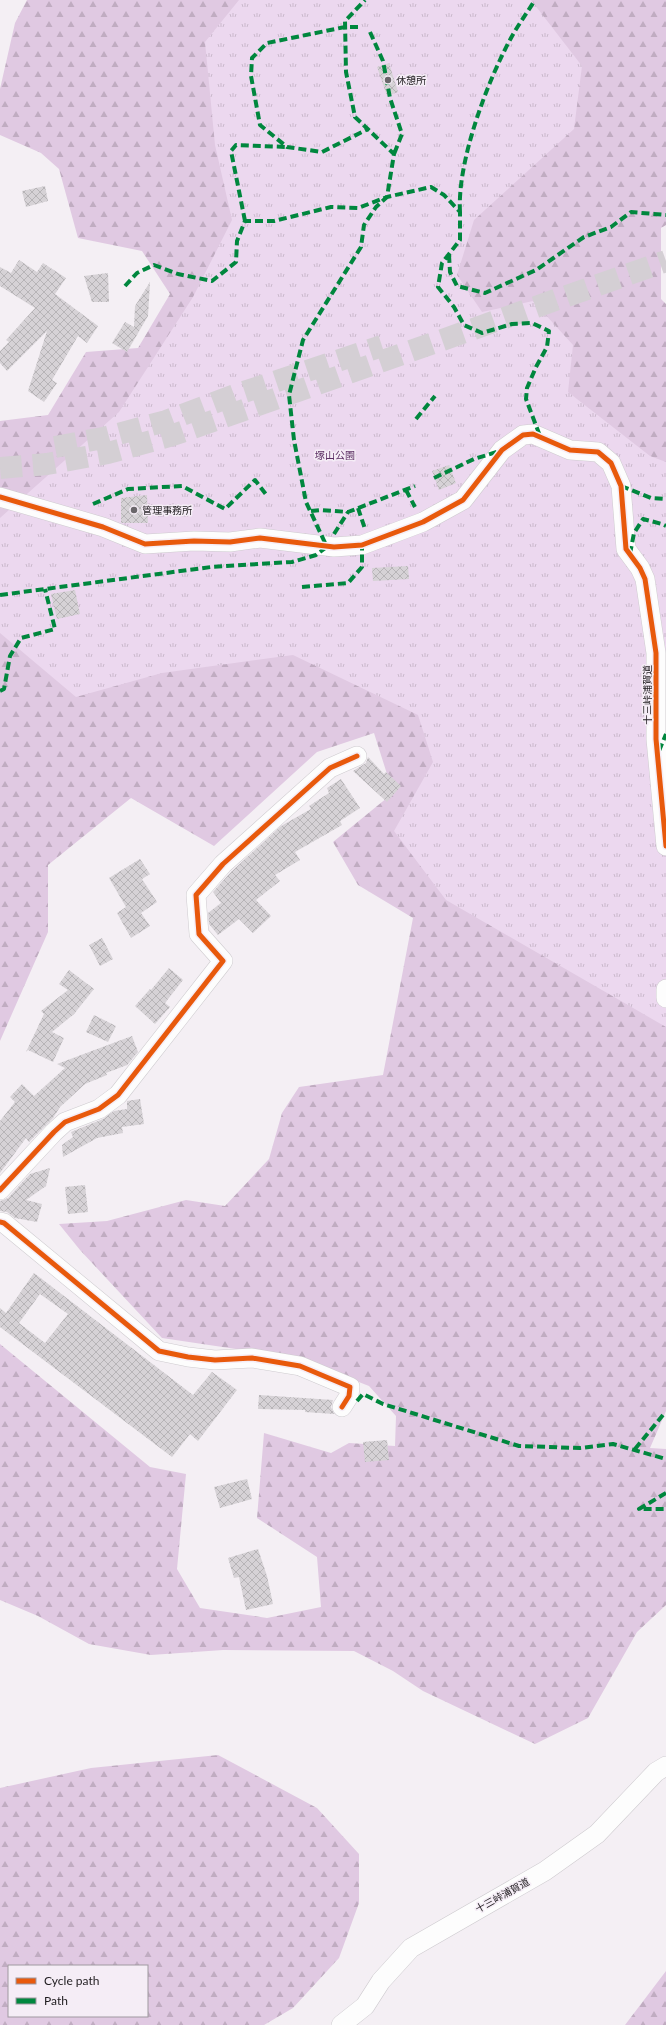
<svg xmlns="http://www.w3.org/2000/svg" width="666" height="2025" font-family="Lato,'Noto Sans JP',sans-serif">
  <defs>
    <pattern id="forest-firs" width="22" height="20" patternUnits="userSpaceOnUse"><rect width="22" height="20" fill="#e0c9e2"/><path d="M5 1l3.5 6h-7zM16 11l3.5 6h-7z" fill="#c0acc1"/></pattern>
    <pattern id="park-tufts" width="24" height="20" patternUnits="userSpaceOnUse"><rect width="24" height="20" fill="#ecd8ef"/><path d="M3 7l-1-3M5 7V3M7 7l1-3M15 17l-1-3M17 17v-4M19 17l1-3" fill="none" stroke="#cab9cc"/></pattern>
    <pattern id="building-cross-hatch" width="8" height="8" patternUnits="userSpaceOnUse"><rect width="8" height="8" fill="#d6d2d6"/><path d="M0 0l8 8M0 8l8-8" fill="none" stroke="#b7b4b7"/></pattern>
  </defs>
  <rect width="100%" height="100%" fill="#f4eff4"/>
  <!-- forest -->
  <path fill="url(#forest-firs)" fill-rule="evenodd" d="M27,0H666V225L661,228V299L666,304V1411L650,1448L666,1449V1605L637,1632L588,1718L535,1744L423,1691L393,1671L354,1651L223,1650L151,1655L89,1644L38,1616L0,1600V1344L150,1467L186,1474L177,1569L200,1608L267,1618L321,1607L317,1557L257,1518L264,1433L331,1453L349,1443L395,1446L396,1416L369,1386L297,1358L162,1338L80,1250L59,1224L107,1221L186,1200L225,1206L269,1159L282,1113L299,1087L383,1075L413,918L358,885L333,842L393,793L374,733L317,752L214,846L131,798L48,865V932L0,1041V421L48,415L86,352L138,348L170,294L142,251L78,238L59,169L41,153L0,135V89L15,23Z
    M218,1755L317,1808L359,1854V1903L339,1958L293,2008L264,2025H0V1788L91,1768ZM9,1966H147V2016H9Z
    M666,1971V2025H625Z"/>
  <!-- park -->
  <path fill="url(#park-tufts)" d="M239,0H531L582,66L574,129L474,220L457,275L482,312L533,301L573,345L568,392L650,456L666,462V1027L446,900L394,831L433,762L418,715L293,655L162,673L76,697L0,633V518L119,412L193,297L232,220L215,145L205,42Z"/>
  <!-- building -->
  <path fill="url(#building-cross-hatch)" fill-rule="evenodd" d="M389,63L398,92L387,96L377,67Z
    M45,186L48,201L26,207L22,191Z
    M19,260L37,272L43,263L66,278L55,294L98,326L87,343L78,336L52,380L57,383L44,402L28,391L47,331L7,371L0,363V351L9,342L6,340L35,308L0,286V267L11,273Z
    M108,273L109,302H92L84,276Z
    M150,282L148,316L127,352L112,343L125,322L134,327L135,306Z
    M449,465L456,483L439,490L432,471Z
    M147,495L148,523H121V498Z
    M408,566L409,579L373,581L372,568Z
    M75,590L80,614L57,619L51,594Z
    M368,757L384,774L386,772L401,786L387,802L353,771L366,763Z
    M341,779L360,808L340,821L342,825L295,852L300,860L275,875L280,881L256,900L271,916L253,933L239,919L218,935L209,924L208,913L221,903L213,892L231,872L281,826L311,809L309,806L329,793L327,788Z
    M140,859L150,874L142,879L157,902L141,913L150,926L131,938L117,913L126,907L109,878Z
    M102,938L113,959L100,966L89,945Z
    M169,968L183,980L165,1003L170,1007L155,1024L135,1006L150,989L151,990Z
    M69,970L94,989L74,1014L52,1032L64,1038L53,1062L28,1050L26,1052L44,1014L41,1011L68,990L59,984Z
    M94,1015L116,1026L108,1042L86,1032Z
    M132,1036L138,1052L127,1065L106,1073L107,1075L85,1084L60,1107L53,1118L29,1142L26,1138L0,1173V1121L15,1102L10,1097L22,1084L34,1096L65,1068L57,1064Z
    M140,1099L144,1124L122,1127L123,1133L97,1138L63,1157L62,1145L73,1137L71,1132L103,1119L114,1111L127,1109V1101Z
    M50,1168L46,1186L26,1200L42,1204L37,1222L15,1218L7,1212L0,1211V1201L8,1198L30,1174Z
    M85,1185L88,1212L68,1214L65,1187Z
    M34,1273L193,1395L212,1372L237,1390L198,1441L190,1434L172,1457L0,1327V1308L6,1313ZM40,1294L68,1314L45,1343L19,1323Z
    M259,1395L333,1400L331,1407L334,1414L305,1412V1410L258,1409Z
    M387,1440L389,1460L365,1462L363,1442Z
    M247,1479L252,1499L220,1508L214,1487Z
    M258,1549L267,1576L273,1604L246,1610L239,1577L234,1578L228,1558Z"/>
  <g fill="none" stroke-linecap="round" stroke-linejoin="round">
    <!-- highway-tunnel -->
    <path stroke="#d4cfd4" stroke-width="22" stroke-dasharray="22 11" stroke-linecap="butt" d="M55,447L103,438L166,421L235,395L382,346
      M0,468L47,464L108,453L173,435L666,261"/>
    <!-- minor casing -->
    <g stroke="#cecbcf" stroke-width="20">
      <path id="minor" d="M0,497L103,527L145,544L194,541L230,542L260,538L334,547L362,545L423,522L463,500L502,450L523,435L533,434L570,450L598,452L611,463L621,486L626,549L640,568L645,579L656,653V739L666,846
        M666,989V998
        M0,1190L54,1132L65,1122L99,1109L118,1095L223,961L199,934L196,895L223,864L330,768L357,756
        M0,1222L4,1223L159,1351L188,1357L215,1360L252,1358L300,1366L350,1387L349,1396L342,1407
        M341,2025L365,2006L381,1981L411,1948L545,1871L597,1834L656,1772L666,1766"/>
    </g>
    <!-- minor -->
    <use href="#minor" stroke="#fdfdfd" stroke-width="19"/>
    <!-- quiet -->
    <path stroke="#00873e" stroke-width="4" stroke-dasharray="8 4" stroke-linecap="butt" d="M358,27H345L267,43L252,58L251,76L260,125L287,147L322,152L368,129
      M370,32L383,61L390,98L402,134L394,154
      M460,212C457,162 487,82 511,38C518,25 527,13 535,0
      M245,221L231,151L236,145L287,147
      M449,255L450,272L457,286L485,293L536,270L584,237L611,227L631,212L666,215
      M125,286L137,273L154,265L178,274L212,281L236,262L237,241L245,221H274L331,207L358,208L387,197L431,187L444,195L460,212V240L442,263L438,287L454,307L464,325L482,333L512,324L532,323L549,331L547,347L536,367L527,388L526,399L540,436
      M416,419L435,396
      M434,478L474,459L500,451
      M621,486L651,498L666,499
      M406,490L415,507
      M93,504L128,489L182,486L225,509L255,480L268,497
      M358,508L365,529
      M311,511L321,510L348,512L415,486
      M334,534L348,512
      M630,554L634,533L643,519L662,524L666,526
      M302,587L348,583L362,567V545
      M0,595L211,567L292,562L316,555L324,549L326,545L306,502L294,440L289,395L303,340L361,247L364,225L376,207L387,197L394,154L355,117L346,72L345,21L365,0
      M0,691L4,689L10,656L21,638L55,629L45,589
      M659,751L666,734
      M357,1401L363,1394L383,1404L519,1446L580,1448L613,1444L666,1459
      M635,1449L663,1415H666
      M666,1493L639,1509H666"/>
    <!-- cycleway casing -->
    <g stroke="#f5edf6" stroke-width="8">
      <path id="cycleway" d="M0,497L103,527L145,544L194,541L230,542L260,538L334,547L362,545L423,522L463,500L502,450L523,435L533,434L570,450L598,452L611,463L621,486L626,549L640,568L645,579L656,653V739L666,846
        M0,1190L54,1132L65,1122L99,1109L118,1095L223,961L199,934L196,895L223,864L330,768L357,756
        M0,1222L4,1223L159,1351L188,1357L215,1360L252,1358L300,1366L350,1387L349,1396L342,1407"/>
    </g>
    <!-- cycleway -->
    <use href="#cycleway" stroke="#e8590c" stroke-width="5"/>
  </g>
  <!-- markers -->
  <g fill="#6a666a" stroke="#f5edf6" stroke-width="1.5">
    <circle cx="388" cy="80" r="4"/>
    <circle cx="134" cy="510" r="4"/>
  </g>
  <g text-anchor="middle" stroke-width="3" stroke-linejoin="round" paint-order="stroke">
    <!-- poi labels -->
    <g font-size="10" fill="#1f1c1f" stroke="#f5edf6" text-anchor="start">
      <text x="396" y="84">休憩所</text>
      <text x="142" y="514">管理事務所</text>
    </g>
    <!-- park labels -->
    <g font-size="10" fill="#5b2e63" stroke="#f5edf6">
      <text x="335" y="459">塚山公園</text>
    </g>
    <!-- street labels -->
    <g font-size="10" fill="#1f1c1f" stroke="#f5edf6">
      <text transform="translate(647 695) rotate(-90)" y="4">十三峠浦賀道</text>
      <text transform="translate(502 1895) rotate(-29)" y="4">十三峠浦賀道</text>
    </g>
  </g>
  <!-- legend -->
  <rect x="8" y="1965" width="140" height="52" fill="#f5edf6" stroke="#9f99a0"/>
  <rect x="16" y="1978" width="20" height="6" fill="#e8590c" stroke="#9f99a0"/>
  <text x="44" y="1985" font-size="12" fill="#1f1c1f">Cycle path</text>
  <rect x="16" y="1998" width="20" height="6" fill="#00873e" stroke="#9f99a0"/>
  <text x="44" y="2005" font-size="12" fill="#1f1c1f">Path</text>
</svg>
